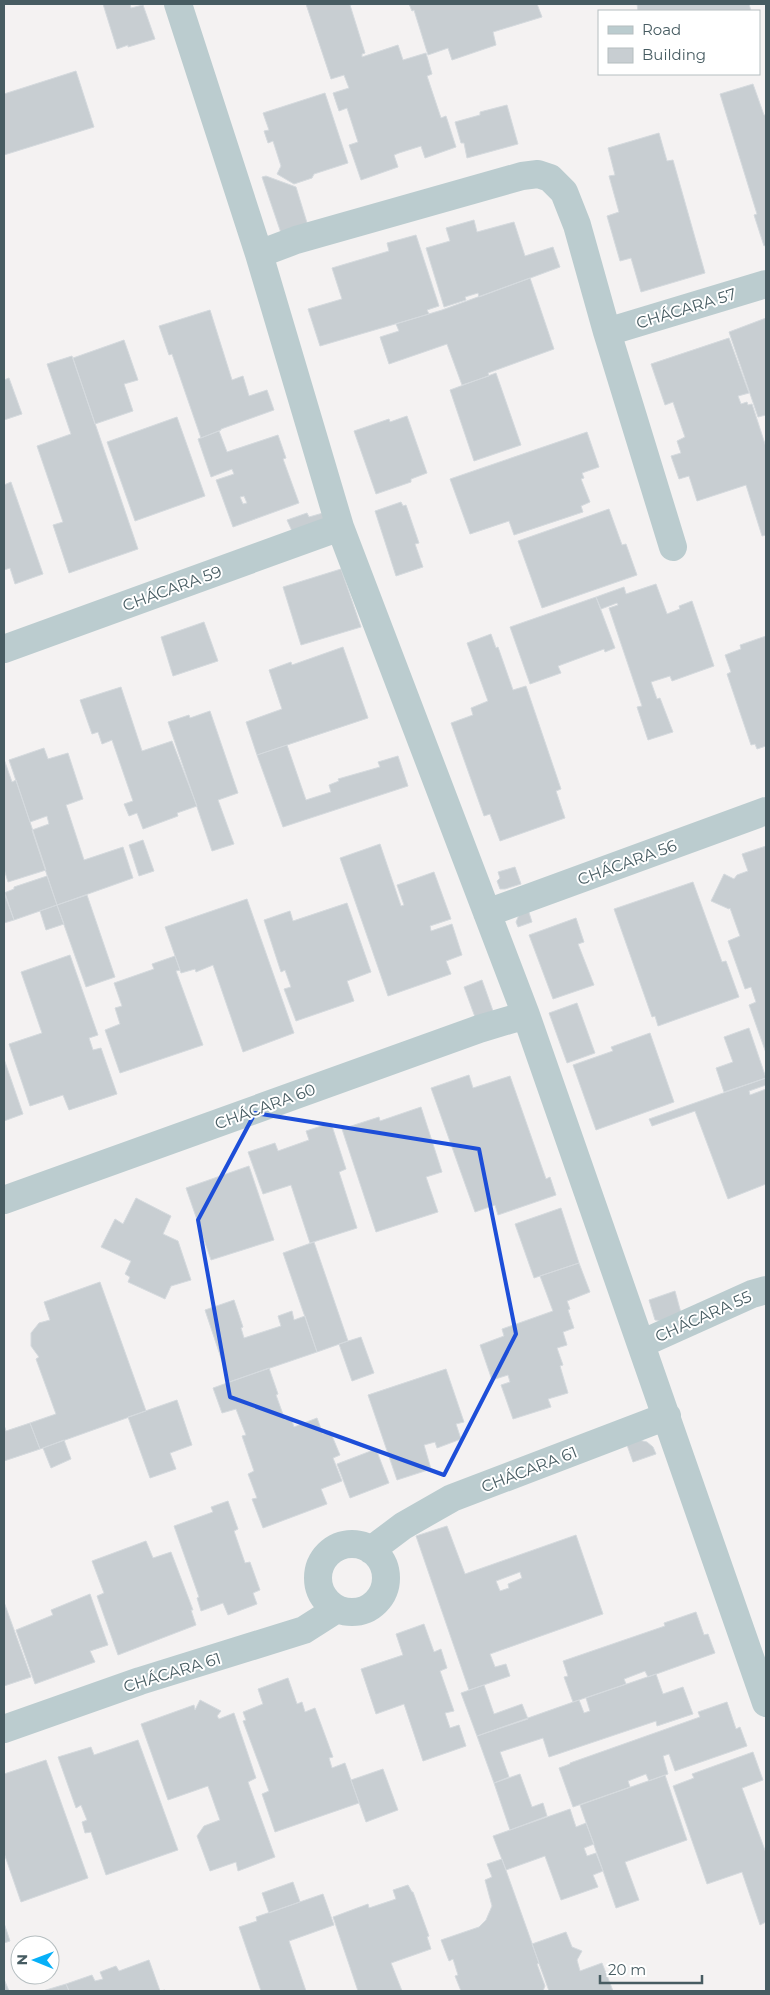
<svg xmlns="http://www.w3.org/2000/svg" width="770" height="1995" font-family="Montserrat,sans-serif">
  <rect width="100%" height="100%" fill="#f4f2f2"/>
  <!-- building -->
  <path fill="#c8ced2" stroke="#d5dade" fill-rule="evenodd" d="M103,4H130L131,8L143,5L155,39L128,47V45L117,49Z
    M306,4H355L350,5L365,53L362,54V57L398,45L403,60L426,53L432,74L427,76L441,118L446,116L456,147L425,158L421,146L399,153L394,155L398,167L361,180L349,145L358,142L347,108L339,111L333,93L349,88L344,75L331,79Z
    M409,4H537L542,17L493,32L496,45L452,60L448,48L428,55L414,10L412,11Z
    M637,4H749L751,11H638Z
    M76,71L94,127L4,155V94Z
    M753,84L764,115H766V245L764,246L754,215L757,214L720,94Z
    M325,93L348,163L314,174L312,178L294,184L277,174L281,166L273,141L268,143L264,131L269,130L263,113Z
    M507,105L518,144L467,158L464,143H461L455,122L480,115V112Z
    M659,133L667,161L673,160L705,273L641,292L631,258L620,261L607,216L619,212L609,176L615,175L608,148Z
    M266,176L296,187L308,226L281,233L262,177Z
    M474,220L477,232L514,222L525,256L553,247L560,267L479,297L478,293L465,297L466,300L444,307L426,248L450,241L446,228Z
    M416,235L439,306L427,310L429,314L320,346L308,309L342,299L332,268L389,251L387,243Z
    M530,278L554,349L488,373L489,376L462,385L447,344L389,364L380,337L399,331L396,324L442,310Z
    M210,310L232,380L243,376L249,396L267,390L274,410L221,429V430L201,438L172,354L169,355L159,326Z
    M766,318V415L758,417L729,332Z
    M729,338L749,393L738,396L741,404L747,402L748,405L752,404L766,447V535L762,536L746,485L697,501L689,476L679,479L671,456L681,453L677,441L685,437L673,402L665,405L651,364Z
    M124,340L138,380L124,384L133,411L95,424L73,358Z
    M72,356L138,549L69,573L53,525L63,522L37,446L71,434L47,364Z
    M496,373L521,445L474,461L450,390Z
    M9,378L22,414L4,420V380Z
    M407,416L427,473L411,479V482L376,494L354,431L389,419L390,422Z
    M177,417L205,496L135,521L107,442Z
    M219,431L227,452L278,435L286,458L283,459L299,503L233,527L216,480L234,474L232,469L211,477L198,439ZM244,496L247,503L243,504L240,497Z
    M587,432L599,467L582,473L584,478L581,479L590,502L581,506L583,512L514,535L509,521L470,534L450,479Z
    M11,482L43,574L15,584L10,568L4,570V485Z
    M401,502L403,506L406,505L419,543L415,544L423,567L396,576L375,511Z
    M609,509L622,545L626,544L637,575L542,608L518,541Z
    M307,513L309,517L323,513L326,524L292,531L287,520Z
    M341,569L361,627L301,645L283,587Z
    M656,584L667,614L680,609L679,606L692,601L714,666L672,681L670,676L651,682L657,699L660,698L673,732L648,740L637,707L642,706L609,608L618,605L617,603L601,609L596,597L624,587L626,594Z
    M596,597L615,648L605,652L604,649L558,666L561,673L530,684L510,627Z
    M204,622L218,661L173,676L161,637Z
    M491,634L496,648L498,647L513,690L526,686L561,789L556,791L565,818L500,841L490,814L484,816L451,723L473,715L471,708L488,701L467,643Z
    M766,636V746L757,749L755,744L751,745L727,674L731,672L725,655L741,649L740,645Z
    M343,647L368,718L257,755L246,722L282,709L269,670L291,662L292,665Z
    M121,687L142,751L172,741L197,806L177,813L178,816L143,829L137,813L129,816L124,804L133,801L112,740L102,744L98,732L92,734L80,700Z
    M210,711L238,793L218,800L234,844L212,851L168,722L189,715L190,718Z
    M287,745L306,800L331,792L329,785L339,781L338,779L380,767L378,762L398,756L408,786L283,827L257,755Z
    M44,748L48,759L68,753L83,799L66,805L84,860L123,847L133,878L57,905L32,830L49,824L47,816L30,822L9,760Z
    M4,759L12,782L16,780L46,870L8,882L4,869Z
    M143,840L154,871L139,876L129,845Z
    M380,844L401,906L404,905L397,885L434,872L451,919L430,926L431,931L452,924L462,955L446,961L451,974L388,996L340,858Z
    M766,846V1053L749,1005L756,1002L751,987L745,989L728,941L740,936L730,908L729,909L711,901L724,874L734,879L737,875L748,871L742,854Z
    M515,867L521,884L505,889H500L497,881L500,878L498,872Z
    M47,876L57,905L14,920L4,893L14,889V887Z
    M693,882L722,962L726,961L739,997L658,1026L655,1016L652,1017L614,909Z
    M4,890L14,920L4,923Z
    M87,895L115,977L86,987L57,905Z
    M247,899L294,1033L243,1052L213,965L196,972L195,969L181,973L165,927Z
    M525,900L532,922L518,927L516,922Z
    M347,903L371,972L347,981L354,1001L296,1021L284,989L291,987L285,970L281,972L264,920L290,911L293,921Z
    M57,905L64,924L46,930L40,911Z
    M576,918L584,942L578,944L594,985L553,999L529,935Z
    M70,955L98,1035L89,1038L93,1050L101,1048L117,1094L69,1110L63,1095L30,1106L9,1044L42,1033L21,972Z
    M175,956L180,970L176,971L203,1045L120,1073L105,1030L120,1024L115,1008L122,1006L114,983L154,969L152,964Z
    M482,980L493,1011L475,1017L464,987Z
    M577,1003L595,1053L567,1063L549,1013Z
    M749,1028L766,1078L724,1092L716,1068L733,1062L724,1037Z
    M650,1033L674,1102L596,1130L573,1065L613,1051L611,1047Z
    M4,1059L23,1114L4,1121Z
    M469,1075L473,1088L510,1076L546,1179L550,1177L556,1195L498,1215L495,1205L475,1212L431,1088Z
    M766,1078V1085L749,1091L750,1095L766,1089V1184L728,1199L695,1111L652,1126L649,1119Z
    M421,1107L442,1172L426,1177L438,1212L376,1232L342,1129L379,1117L380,1121Z
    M331,1123L346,1169L339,1172L357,1228L310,1243L291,1185L263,1194L248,1152L275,1143L278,1151L309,1140L306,1131Z
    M249,1166L274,1240L211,1260L186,1188Z
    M136,1198L171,1216L163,1234L178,1241L191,1280L171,1286L165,1299L128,1282L130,1277L125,1274L131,1261L101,1247L115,1219L123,1224Z
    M561,1208L579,1263L534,1278L515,1224Z
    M314,1242L348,1341L317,1352L283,1253Z
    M579,1263L590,1292L567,1301L570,1309L568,1310L574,1328L563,1332L567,1345L557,1348L563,1365L560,1366L568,1393L548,1399L551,1407L513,1419L501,1385L510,1382L508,1375L492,1380L480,1345L504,1336L502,1329L553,1311L540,1276Z
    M100,1282L146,1411L40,1449L30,1423L56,1414L36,1359L39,1357L31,1346V1333L39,1323L50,1320L44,1302Z
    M675,1291L681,1313L671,1322L655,1320L649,1300Z
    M234,1300L243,1327L241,1328L244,1338L281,1326L278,1316L292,1311L294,1320L305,1316L317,1352L229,1382L205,1310Z
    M361,1337L374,1373L352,1381L339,1344Z
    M269,1368L278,1394L276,1395L285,1420L291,1418L294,1427L317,1418L323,1434L330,1431L340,1455L333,1458L342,1481L321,1489L327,1504L263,1528L252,1499L257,1498L248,1474L254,1471L242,1436L246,1435L236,1409L222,1413L213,1388Z
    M446,1369L464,1422L456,1424L461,1439L437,1448L435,1442L424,1445L431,1469L397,1480L368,1395Z
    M177,1400L192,1445L170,1453L176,1469L150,1478L128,1417Z
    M30,1423L40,1449L4,1461V1425L6,1431Z
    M64,1440L71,1459L51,1468L43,1448Z
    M639,1440L647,1442L653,1447L656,1454L633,1462L627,1445Z
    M376,1449L389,1483L350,1498L337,1464Z
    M228,1501L238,1529L234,1531L245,1563L250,1562L260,1590L253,1593L257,1604L228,1615L223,1603L201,1611L197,1598L199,1597L174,1526L213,1512L211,1507Z
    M447,1526L465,1574L576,1535L603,1614L490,1654L495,1667L506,1664L510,1676L469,1690L416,1536ZM520,1572L522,1578L508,1584L509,1588L500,1591L496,1581Z
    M146,1541L153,1558L171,1552L193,1610H191L196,1625L118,1655L97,1596L104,1593L92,1561Z
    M90,1594L108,1645L90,1651L95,1662L35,1684L16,1630L53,1615L51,1610Z
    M4,1602L31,1677L4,1686Z
    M696,1612L704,1635L708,1634L715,1653L648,1677L645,1671L624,1679L626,1684L573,1702L564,1677L568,1676L563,1661L665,1626L664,1623Z
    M424,1624L434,1652L441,1649L447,1668L440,1671L454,1711L445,1713L450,1728L459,1725L466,1746L423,1761L404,1704L376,1714L361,1669L403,1655L396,1634Z
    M656,1674L663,1694L683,1687L693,1714L657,1726L656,1721L549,1757L543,1738L500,1752L509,1777L494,1783L477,1736L579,1700L584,1713L590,1711L586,1698Z
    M288,1678L297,1704L302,1702L305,1712L315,1708L333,1757L329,1758L332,1768L345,1763L359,1803L275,1832L262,1794L269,1791L243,1721L246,1720L243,1712L263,1704L258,1689Z
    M484,1685L494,1714L522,1704L528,1719L477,1736L461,1693Z
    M200,1700L221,1711L217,1716L219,1719L234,1713L256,1778L248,1782L275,1857L238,1871L236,1862L210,1871L197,1836L204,1826L220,1820L208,1786L168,1800L141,1724L194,1705L195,1710Z
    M727,1702L736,1729L740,1727L747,1746L675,1771L669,1754L663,1756L668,1774L649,1781L646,1774L628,1781L630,1787L573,1807L559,1768L570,1764V1763L700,1717L698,1712Z
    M138,1740L178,1850L106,1875L91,1832L85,1833L82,1822L87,1820L81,1805L76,1808L58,1757L91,1747L94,1755Z
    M753,1752L763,1780L742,1788L766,1853V1922L760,1925L742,1872L707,1884L673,1786L694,1778L692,1774Z
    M46,1760L88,1878L21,1902L4,1853V1774Z
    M383,1769L398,1810L366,1822L351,1780Z
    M520,1774L532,1807L543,1803L547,1816L510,1830L494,1783Z
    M665,1775L687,1840L625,1862L639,1900L616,1908L580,1805Z
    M570,1809L576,1827L586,1823L594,1844L584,1848L587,1856L596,1853L603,1871L593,1875L598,1887L561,1900L545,1856L506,1870L493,1836Z
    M502,1859L539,1963L537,1964L545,1986L543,1991H461L455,1976L458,1975L453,1959L449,1961L441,1940L479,1927L486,1920L492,1906L485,1880L492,1877L487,1864Z
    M293,1882L300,1902L269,1913L262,1893Z
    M408,1885L412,1892H413L429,1936L427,1937L431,1949L391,1963L402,1991H358L333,1917L368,1904L369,1908L396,1899L393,1890Z
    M323,1894L334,1925L289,1941L306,1991H261L239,1927L257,1921L256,1917Z
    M4,1923L10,1941L4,1943Z
    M566,1932L572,1947L582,1951L577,1960L580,1971L602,1963L613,1991H549L532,1944Z
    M149,1960L160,1991L165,1990L166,1991H69L66,1984L92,1975L95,1981L103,1979L100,1972L116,1966L119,1971Z
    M4,1979L9,1991H4Z
    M66,1984L69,1991H43L46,1990Z"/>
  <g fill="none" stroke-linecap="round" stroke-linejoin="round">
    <!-- minor -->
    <path stroke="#bbcccf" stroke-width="28" d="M178,4L259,254L340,527L526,1015L766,1703
      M259,254L296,240L522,176L538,174L550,178L564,192L577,225L607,332L673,547
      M607,332L766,284
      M4,649L340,527
      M487,913L766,811
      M4,1200L479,1029L526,1015
      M641,1344L752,1294L766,1290
      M318 1578a34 34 0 1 1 68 0a34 34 0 1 1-68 0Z
      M371,1550L403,1526L452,1498L667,1416
      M4,1729L140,1681L304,1630L337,1609"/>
  </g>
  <!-- marked area -->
  <path fill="none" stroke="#1d4ed8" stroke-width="4" stroke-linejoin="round" d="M255,1113L479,1149L516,1334L444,1475L230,1397L198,1220Z"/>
  <g text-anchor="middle" stroke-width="4" stroke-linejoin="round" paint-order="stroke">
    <!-- street labels -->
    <g font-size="16" fill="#475c62" stroke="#fff">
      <text transform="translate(686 308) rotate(-17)" y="6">CHÁCARA 57</text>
      <text transform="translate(172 588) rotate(-20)" y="6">CHÁCARA 59</text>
      <text transform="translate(627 862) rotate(-20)" y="6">CHÁCARA 56</text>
      <text transform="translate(265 1106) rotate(-20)" y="6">CHÁCARA 60</text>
      <text transform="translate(703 1316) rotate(-24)" y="6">CHÁCARA 55</text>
      <text transform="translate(529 1469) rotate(-21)" y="6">CHÁCARA 61</text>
      <text transform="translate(172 1672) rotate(-17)" y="6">CHÁCARA 61</text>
    </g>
  </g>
  <!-- border -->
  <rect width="770" height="1995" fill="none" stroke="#475c62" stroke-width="10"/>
  <!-- legend -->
  <rect x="598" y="10" width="162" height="65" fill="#ffffff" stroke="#b5bec0"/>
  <rect x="608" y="26" width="25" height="8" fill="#bbcccf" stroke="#b5bec0"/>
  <text x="642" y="35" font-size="15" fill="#475c62">Road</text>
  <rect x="608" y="48" width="25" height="15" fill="#c8ced2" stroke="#b5bec0"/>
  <text x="642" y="60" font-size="15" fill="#475c62">Building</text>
  <!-- north arrow -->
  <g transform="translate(35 1960) rotate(271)"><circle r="24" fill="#ffffff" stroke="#b5bec0"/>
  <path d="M0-4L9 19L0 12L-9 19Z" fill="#07b0f8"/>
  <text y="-8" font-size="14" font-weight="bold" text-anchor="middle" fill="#475c62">N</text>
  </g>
  <!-- scale -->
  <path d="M600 1975v8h102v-8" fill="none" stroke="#475c62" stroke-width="2.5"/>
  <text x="608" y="1975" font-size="15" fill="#475c62" stroke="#ffffff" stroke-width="4" paint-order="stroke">20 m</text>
</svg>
